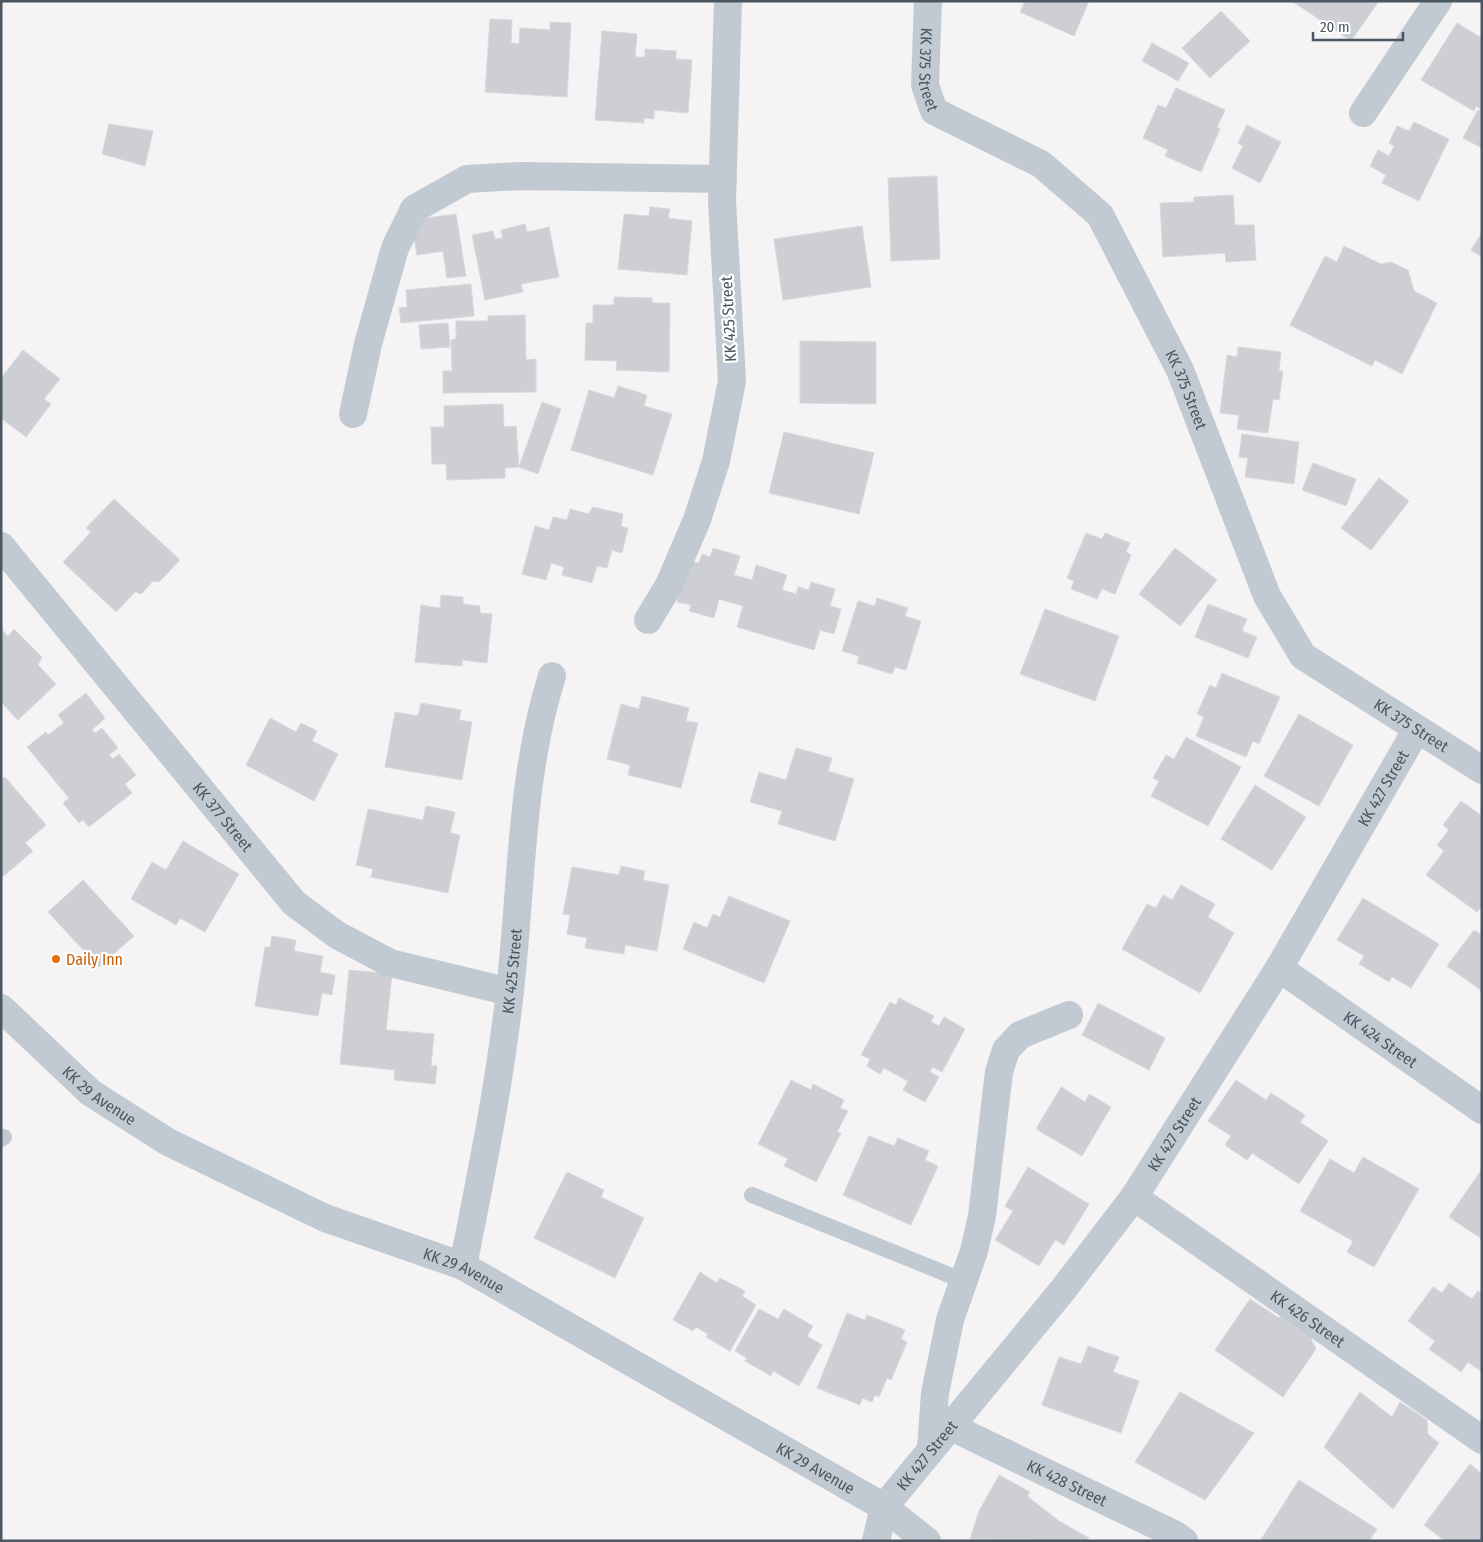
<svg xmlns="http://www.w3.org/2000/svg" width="1483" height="1542" font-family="'Fira Sans Condensed',sans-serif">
  <rect width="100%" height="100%" fill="#f5f3f3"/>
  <!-- building -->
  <path fill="#cdcfd5" stroke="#d7d9de" d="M1025,1H1089L1074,36L1020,12Z
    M1292,1H1379L1351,41Z
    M1221,11L1250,41L1210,78L1182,48Z
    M490,19L512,20L511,43L519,44L520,28L550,30V22L571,23L567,97L485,92Z
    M1457,23L1482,38V110L1476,106L1474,111L1421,80Z
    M602,31L637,34L635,57H645V49L676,51V59L692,60L688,113L654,110V119L644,118V123L595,120Z
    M1152,43L1189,63L1178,81L1142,61Z
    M1176,88L1225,110L1217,127L1220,129L1201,172L1165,156L1168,150L1143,138L1158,105L1166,108Z
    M1478,110L1482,112V148L1463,138Z
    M1414,122L1449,139L1419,201L1382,183L1386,175L1370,166L1378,150L1389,156L1394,146L1389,143L1397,126L1409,131Z
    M109,124L153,131L145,166L102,154Z
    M1247,125L1281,142L1260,183L1232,168L1243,146L1238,143Z
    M937,176L940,259L891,261L888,178Z
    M1233,195L1235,225H1254L1256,260L1226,262L1225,253L1163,257L1160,203L1194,202V197Z
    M650,207L670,209L668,218L692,221L687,275L618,269L624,214L649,216Z
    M456,214L466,276L447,278L443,251L417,255L411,220Z
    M525,224L527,232L549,227L559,277L521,284L523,292L485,300L472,235L493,231L495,239L503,238L501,230Z
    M862,226L871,287L783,300L774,239Z
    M1482,233V257L1471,250Z
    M1344,246L1381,264L1391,262L1408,270L1414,291L1437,303L1402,374L1375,360L1372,366L1290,325L1325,256L1337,262Z
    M471,284L474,316L401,323L399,308L407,307L406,290Z
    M614,297L652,298V303H670L669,372L616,370L617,361L585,360L586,323H593V305H614Z
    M525,315L526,360L536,359V392L443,393V371H452L451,340L456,339V321H488V316Z
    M448,323L450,347L421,349L419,325Z
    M800,341L876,342V404L800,403Z
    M1238,347L1281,352L1279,371H1283L1279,400L1273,399L1268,433L1237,429L1239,415L1220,413L1227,355L1237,357Z
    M23,350L60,379L44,399L51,404L26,437L1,418V378Z
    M618,386L647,395L644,406L672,414L653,475L571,450L589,390L614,398Z
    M542,402L561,409L538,474L519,467Z
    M503,404L504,427L516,426L519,467L505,468V478L447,480L446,464H432L431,427H444V406Z
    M784,432L874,453L859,514L769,493Z
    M1242,434L1299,442L1294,484L1245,477L1248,458L1239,457Z
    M1313,463L1356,479L1346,506L1302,490Z
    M1379,478L1409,501L1371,550L1341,528Z
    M114,499L180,560L159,582L153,581L141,594L135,592L116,612L63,562L91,532L86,528Z
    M593,507L623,514L621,526L628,528L622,553L612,550L607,568L597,566L592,583L562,575L564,567L551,563L546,580L522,574L535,526L549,530L553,517L567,520L570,509L588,514Z
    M1086,533L1102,539L1105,533L1130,543L1126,552L1131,555L1115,594L1102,589L1097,599L1071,589L1074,581L1067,578Z
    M713,548L740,556L734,575L752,580L756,565L787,575L782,590L796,594L798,587L809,590L811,582L835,589L830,606L841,609L834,634L820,630L814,650L737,627L743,606L719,599L714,618L689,611L691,605L677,602L689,561L699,563L702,554L710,557Z
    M1175,548L1217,580L1180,626L1139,594Z
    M441,595L463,597V604L480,606V613L492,614L487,663L462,660V666L415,662L421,605L440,608Z
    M877,598L908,608L905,616L921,621L906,670L895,667L892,674L857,663L859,656L842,651L858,601L875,606Z
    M1208,604L1247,619L1242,631L1257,637L1248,658L1195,637Z
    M1045,609L1119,636L1095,701L1020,674Z
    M1,629L8,636L14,629L42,657L38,665L56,684L18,720L1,702Z
    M1222,673L1280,697L1259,744L1253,741L1246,757L1196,736L1204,717L1197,714L1210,685L1216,688Z
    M86,693L105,718L92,730L95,733L102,728L118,748L109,755L113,759L119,754L136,775L125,784L132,793L89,827L83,820L79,823L63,803L69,798L27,747L46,732L48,735L64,723L58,715Z
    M642,696L689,708L686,721L698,723L681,788L628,775L630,765L607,759L621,704L639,709Z
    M421,703L461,710L459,720L472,722L462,780L385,767L395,712L418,716Z
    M1299,714L1353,745L1319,806L1264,776Z
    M270,718L296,732L301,723L317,731L312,741L338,754L314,801L246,765Z
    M1186,737L1241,767L1208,826L1151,796L1159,781L1153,778L1166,755L1174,759Z
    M796,748L832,758L828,771L854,779L835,841L778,824L782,811L750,802L759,772L786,780Z
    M5,777L46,825L25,843L33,851L1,878V780Z
    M1255,785L1306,817L1272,870L1221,839Z
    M1461,801L1482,816V906L1477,912L1426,875L1444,851L1437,845L1449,830L1443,825Z
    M426,806L455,812L450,833L460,835L448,893L371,877L373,869L356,865L368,809L423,820Z
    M183,841L239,874L205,932L180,918L176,925L131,899L152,862L166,870Z
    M621,866L645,871L643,880L669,885L657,951L625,945L624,954L585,948L587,938L567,934L570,915L563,914L572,867L619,875Z
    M83,880L134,936L99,967L48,912Z
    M1181,885L1215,904L1208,917L1234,933L1200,993L1122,949L1147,904L1156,908L1163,895L1172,900Z
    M729,896L790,921L764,983L683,949L694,922L707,928L713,914L720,917Z
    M1363,898L1439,944L1411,988L1392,977L1389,982L1359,964L1364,956L1337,940Z
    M1474,930L1482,935V991L1447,966Z
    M272,936L296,940L294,951L323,956L320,972L335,975L332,995L322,993L318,1016L255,1006L265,947H270Z
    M349,970L392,974L386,1030L434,1034L431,1066H437L435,1084L394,1080L395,1070L340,1064Z
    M899,998L934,1016L931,1022L939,1026L944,1017L965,1029L942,1072L932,1067L930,1072L939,1077L925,1102L903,1090L908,1081L884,1068L880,1074L867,1066L870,1059L861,1055L890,1002L896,1005Z
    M1098,1003L1165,1038L1149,1070L1082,1035Z
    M791,1080L811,1090L813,1084L844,1100L840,1108L848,1111L837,1132L841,1133L816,1182L784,1166L788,1159L758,1144Z
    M1236,1080L1266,1100L1271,1093L1305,1115L1300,1122L1328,1141L1299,1184L1252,1153L1247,1160L1225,1145L1231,1136L1208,1121Z
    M1061,1087L1085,1102L1089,1094L1111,1107L1082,1156L1036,1129Z
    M869,1136L894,1146L898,1138L929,1151L925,1160L938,1166L911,1225L843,1195Z
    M1363,1157L1419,1189L1374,1267L1347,1252L1353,1241L1300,1211L1330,1159L1354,1173Z
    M1028,1167L1089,1204L1064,1245L1055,1240L1039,1266L995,1240L1013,1211L1005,1206Z
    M1482,1169V1239L1449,1217Z
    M567,1172L604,1190L601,1197L644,1218L615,1278L534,1238Z
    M700,1272L717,1283L720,1278L745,1291L742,1296L756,1305L730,1351L706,1337L708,1334L696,1327L693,1331L673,1320Z
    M1449,1283L1472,1299L1478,1291L1482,1294V1372L1468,1362L1461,1372L1429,1349L1435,1341L1408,1321L1433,1287L1442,1293Z
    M1250,1299L1279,1318L1283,1312L1315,1333L1311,1339L1316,1349L1283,1397L1215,1350Z
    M759,1309L778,1319L784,1309L813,1326L807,1336L822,1345L799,1386L773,1371L771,1376L745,1361L747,1358L735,1351Z
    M847,1313L865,1320L867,1315L905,1330L901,1339L907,1342L891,1380L887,1378L879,1397L875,1395L872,1402L862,1398L860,1405L817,1388Z
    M1088,1346L1119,1357L1113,1372L1139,1381L1121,1433L1042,1405L1059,1357L1081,1364Z
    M1180,1392L1254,1433L1205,1500L1135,1462Z
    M1360,1392L1392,1417L1400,1402L1427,1420L1428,1434L1439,1443L1393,1509L1324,1447Z
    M1470,1464L1482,1474V1541H1445L1424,1525Z
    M999,1475L1030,1492L1027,1496L1059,1521L1089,1538L1087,1541L970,1539L979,1511Z
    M1299,1480L1377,1529L1369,1541H1260Z"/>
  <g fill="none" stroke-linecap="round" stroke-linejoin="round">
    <!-- service -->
    <path stroke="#c1cad2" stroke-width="16" d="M1,1139L4,1137
      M752,1195L964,1281"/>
    <!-- minor -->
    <g stroke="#c1cad2" stroke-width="28">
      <path id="s1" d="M928,1L925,85L934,111L1041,164L1100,215L1180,370L1267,596L1303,656L1482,770"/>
      <path d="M1363,113L1438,1"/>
      <path d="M353,414L368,344L395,248L414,209L467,179L520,176L723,179"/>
      <path id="s2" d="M1,546L294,903L337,935L390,963L510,992"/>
      <path d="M648,620L669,585L697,520L716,461L732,381L722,201L728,1"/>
      <path id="s3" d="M1279,968L1482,1110"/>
      <path id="s4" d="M1,1008L91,1093L168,1142L325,1218L463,1266L884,1507L927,1541"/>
      <path id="s5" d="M1134,1197L1482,1440"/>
      <path id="s6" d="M463,1266C481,1175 500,1083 510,990C522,886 520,777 552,676"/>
      <path id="s7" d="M949,1426L1174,1534L1184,1541"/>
      <path d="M931,1448L935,1393L950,1320L974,1251L982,1216L999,1072L1006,1050L1020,1035L1069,1015"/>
      <path id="s8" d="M876,1541L884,1507L1062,1291L1134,1197L1279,968L1417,729"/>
    </g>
  </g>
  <!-- markers -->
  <circle fill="#e8710a" stroke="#fff" stroke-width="2" cx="56" cy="959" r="5"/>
  <g text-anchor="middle" stroke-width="4.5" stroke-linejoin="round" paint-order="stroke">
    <!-- street labels -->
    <g font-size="16" fill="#4a5661" stroke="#fff">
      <text dy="6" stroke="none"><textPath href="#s1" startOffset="69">KK 375 Street</textPath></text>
      <text transform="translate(728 319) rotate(-93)" y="6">KK 425 Street</text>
      <text dy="6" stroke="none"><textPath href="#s1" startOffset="504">KK 375 Street</textPath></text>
      <text dy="6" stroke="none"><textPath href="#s1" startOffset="924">KK 375 Street</textPath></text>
      <text dy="6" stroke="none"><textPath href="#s8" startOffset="912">KK 427 Street</textPath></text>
      <text dy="6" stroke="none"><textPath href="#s2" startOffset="350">KK 377 Street</textPath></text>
      <text dy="6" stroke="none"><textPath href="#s6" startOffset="299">KK 425 Street</textPath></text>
      <text dy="6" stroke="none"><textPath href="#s3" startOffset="124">KK 424 Street</textPath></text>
      <text dy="6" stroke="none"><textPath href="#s4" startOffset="132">KK 29 Avenue</textPath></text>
      <text dy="6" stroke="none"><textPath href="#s8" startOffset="508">KK 427 Street</textPath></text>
      <text dy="6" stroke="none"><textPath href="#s4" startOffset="538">KK 29 Avenue</textPath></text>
      <text dy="6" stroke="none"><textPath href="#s5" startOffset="212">KK 426 Street</textPath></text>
      <text dy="6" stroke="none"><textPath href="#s8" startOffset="102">KK 427 Street</textPath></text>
      <text dy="6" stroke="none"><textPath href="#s4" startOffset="942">KK 29 Avenue</textPath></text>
      <text dy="6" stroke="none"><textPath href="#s7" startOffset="131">KK 428 Street</textPath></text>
    </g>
    <!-- food labels -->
    <g font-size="16" fill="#c56008" stroke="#fff" text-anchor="start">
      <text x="66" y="965">Daily Inn</text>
    </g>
  </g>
  <!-- border -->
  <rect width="1483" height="1542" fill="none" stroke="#4a5661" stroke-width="5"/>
  <!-- scale -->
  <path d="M1313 32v8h90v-8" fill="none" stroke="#4a5661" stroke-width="2.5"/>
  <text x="1320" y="32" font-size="15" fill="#4a5661" stroke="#ffffff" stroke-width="4" paint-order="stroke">20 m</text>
</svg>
